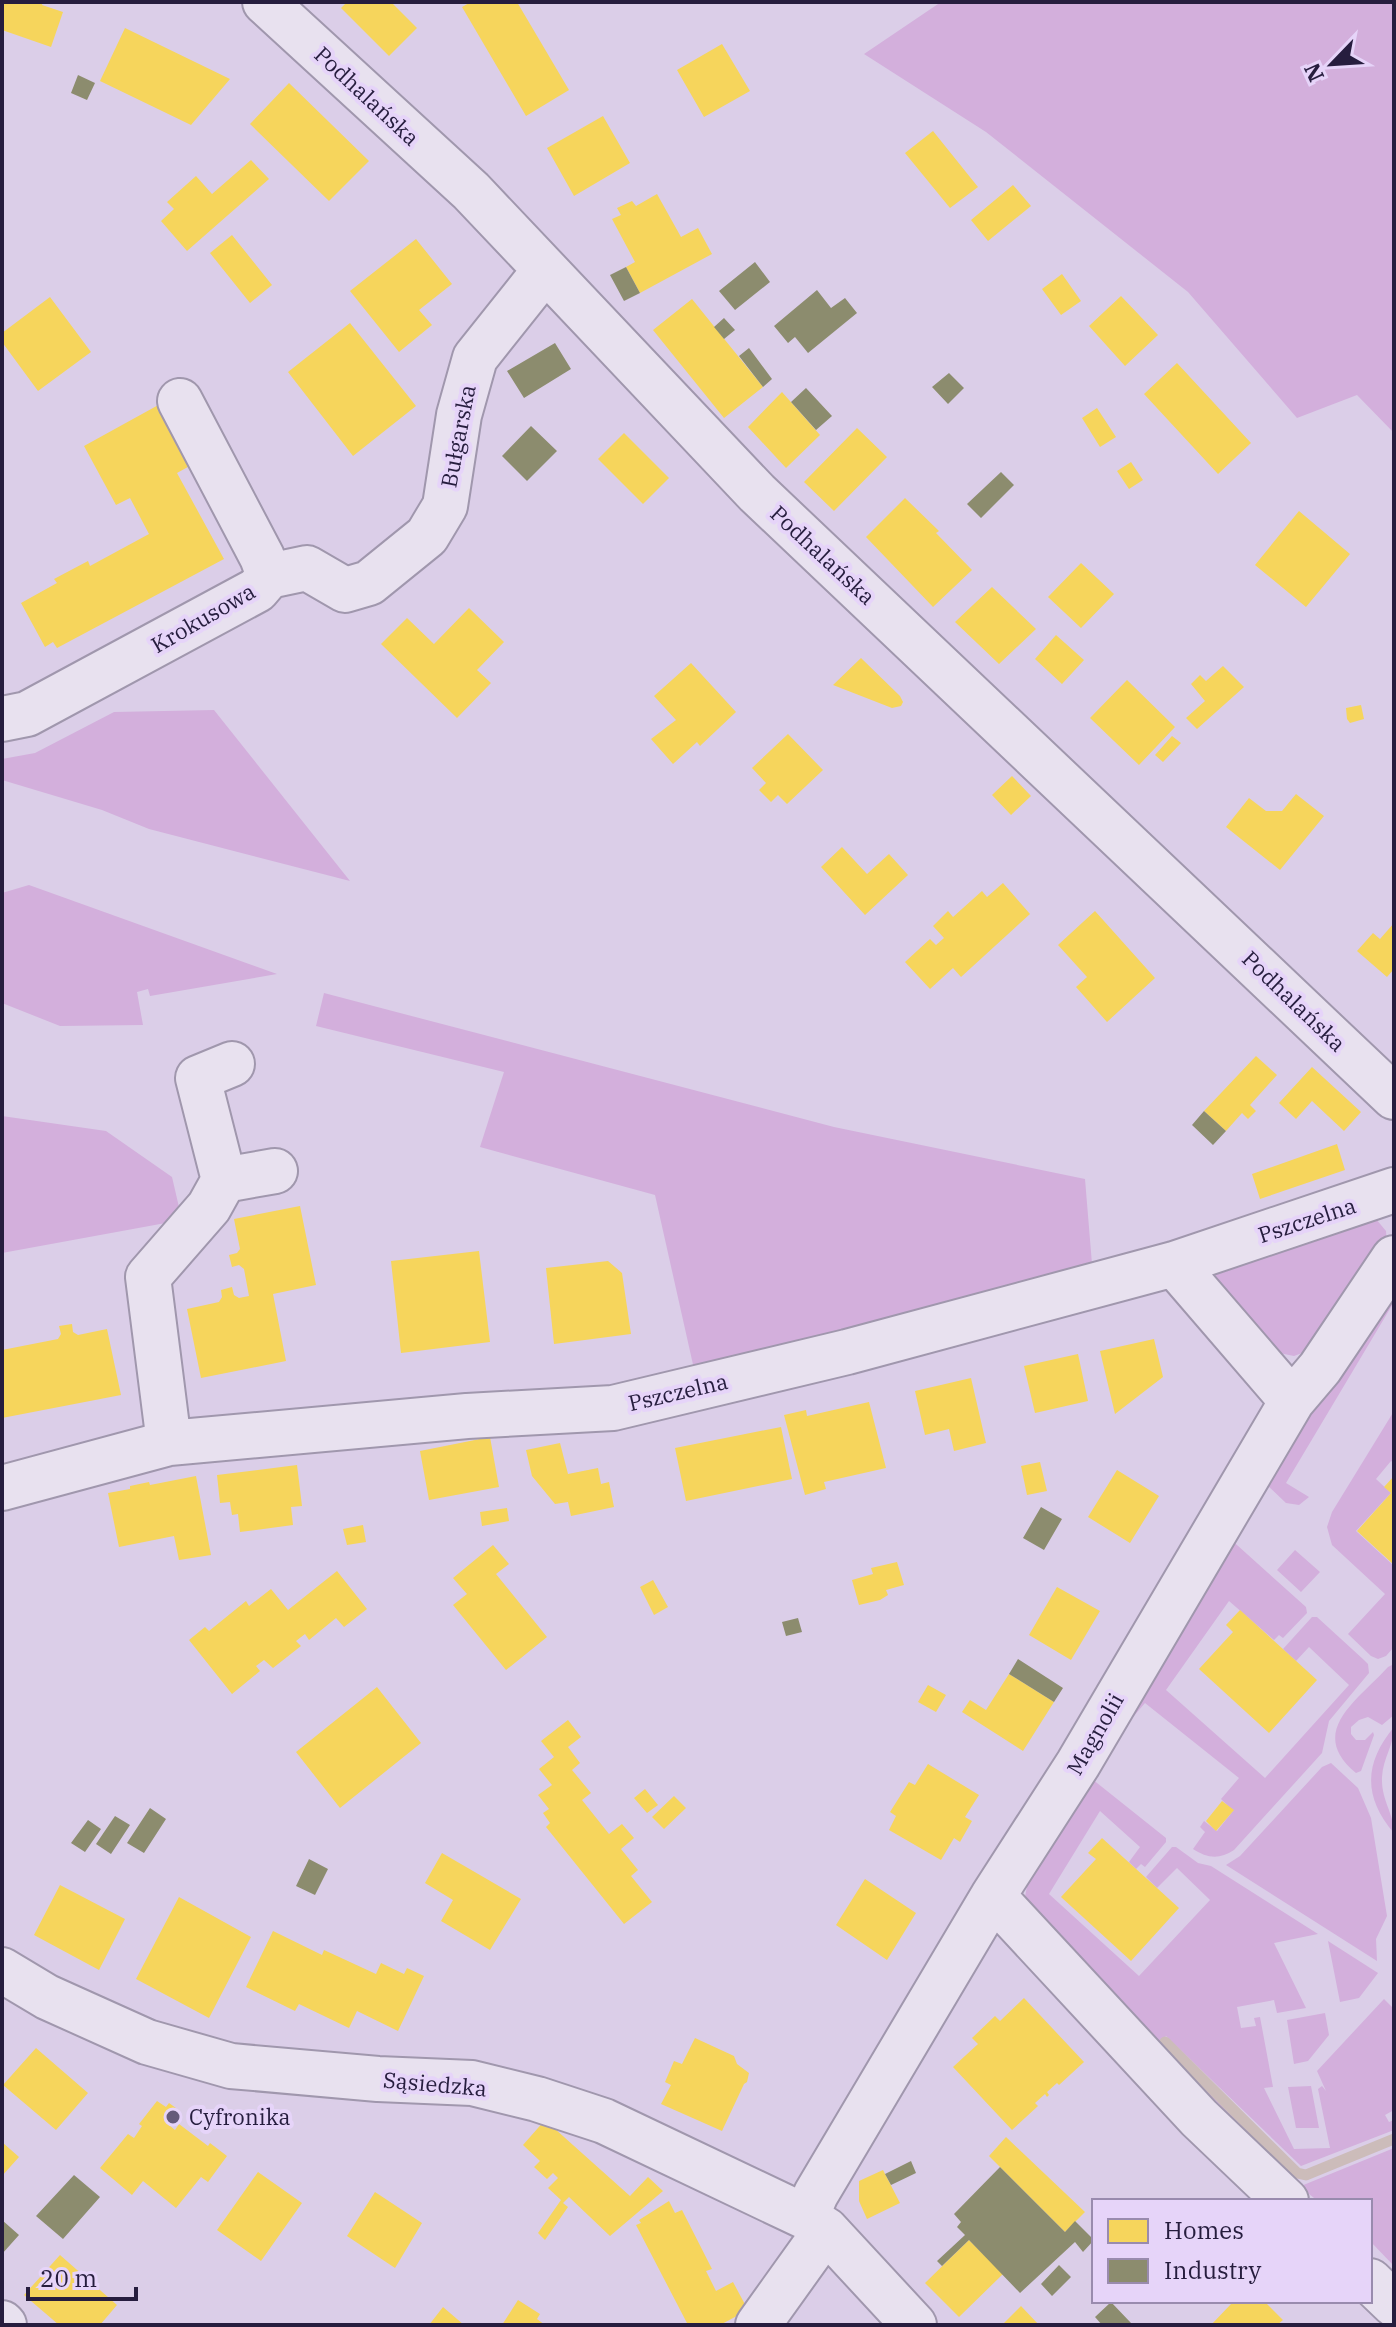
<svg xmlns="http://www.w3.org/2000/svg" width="1396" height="2327" font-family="'IBM Plex Serif',serif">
  <rect width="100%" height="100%" fill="#dbcee8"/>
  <!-- green -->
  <path fill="#d3afdc" d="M941,2H1394V433L1357,395L1297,418L1188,292L986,132L864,54Z
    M214,710L350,881L149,829L102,810L2,780V759L35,753L114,712Z
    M29,885L277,974L150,996L148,989L137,992L143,1025L60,1026L2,1003V893Z
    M324,993L834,1127L1085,1179L1092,1264L694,1369L655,1195L480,1147L504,1072L316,1026Z
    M2,1116L106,1131L172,1177L182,1220L2,1253Z
    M1376,1219L1386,1231L1387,1245L1310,1350L1294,1356L1274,1352L1215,1290L1216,1275L1222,1258Z
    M1394,1277V1302L1286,1483L1309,1497L1299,1505L1286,1503L1267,1485L1298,1417Z
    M1394,1411V1463L1391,1461L1376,1479L1391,1493L1356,1531L1394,1566V1647L1386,1656L1378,1659L1371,1656L1348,1634L1385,1594L1332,1545L1327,1527L1332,1512Z
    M1227,1536L1306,1607L1307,1613L1283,1638L1279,1635L1274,1640L1229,1601L1166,1690L1265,1778L1349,1685L1309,1647L1296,1661L1283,1649L1312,1617H1317L1364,1660L1368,1664L1369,1673L1329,1721L1322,1753L1234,1850C1219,1860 1207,1858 1193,1849L1205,1832L1200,1827L1204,1821L1217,1831L1233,1811L1221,1799L1239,1778L1145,1703L1127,1724L1125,1712Z
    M1295,1550L1320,1572L1301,1592L1277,1570Z
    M1394,1664V1715L1382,1725L1368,1717L1359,1720L1351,1727V1734L1356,1740H1365L1373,1732L1374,1735L1361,1771L1356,1773C1306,1732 1358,1700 1388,1667Z
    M1394,1727C1394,1745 1383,1758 1382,1777C1381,1801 1394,1813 1394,1833C1363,1797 1364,1763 1394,1727Z
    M1331,1763L1358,1788L1371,1818L1387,1916L1376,1939L1377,1961L1226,1865L1240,1856L1322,1767Z
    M1087,1775L1166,1838V1842L1145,1867L1141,1864L1136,1869L1129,1862L1140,1847L1100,1811L1049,1894L1139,1976L1210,1900L1177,1868L1157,1888L1146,1877L1172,1847H1176L1198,1863L1211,1866L1318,1934L1274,1943L1306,2008L1277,2013L1274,2000L1237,2007L1241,2028L1256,2026L1254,2018L1260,2017L1273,2087L1264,2088L1294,2149L1330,2148L1318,2089L1322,2086L1326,2091L1317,2071L1384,1999L1394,2009V2110L1385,2115L1389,2122L1394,2120V2130L1301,2166L1166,2036L1160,2042L1301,2186L1394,2148V2266L1370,2241V2201H1318L1204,2113L1111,2009L1025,1897L1030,1870Z
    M1328,1941L1378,1973L1359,1998L1340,2002Z
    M1325,2013L1329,2035L1308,2061L1294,2064L1287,2020Z
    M1311,2086L1319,2128H1296L1288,2087Z"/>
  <!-- homes -->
  <path fill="#f6d55c" d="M2,2H43L42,5L63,12L51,47L2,30Z
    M347,2H391L417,28L389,56L341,8Z
    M471,2H517L569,90L526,116L462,7Z
    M125,28L230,79L191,125L100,81Z
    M722,44L750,91L704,117L677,70Z
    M289,83L369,161L329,201L250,124Z
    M603,116L630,163L574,196L547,148Z
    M933,131L978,187L950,208L905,153Z
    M251,160L269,179L187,251L161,221L174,209L167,202L196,176L212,194Z
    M1013,185L1031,206L988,241L971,220Z
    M657,194L681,237L698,228L712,254L640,293L626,267L635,262L612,219L621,215L617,208L632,201L636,206Z
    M232,235L272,285L250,303L210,253Z
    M416,239L452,284L419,310L432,325L399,352L350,291Z
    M1062,274L1081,301L1061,315L1042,289Z
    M1121,296L1158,335L1125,366L1089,326Z
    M50,297L91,352L38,391L2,342V333Z
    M692,299L763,387L724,418L653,330Z
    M350,323L416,406L353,456L288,372Z
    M1177,363L1251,443L1218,474L1144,394Z
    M782,392L820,435L786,468L748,427Z
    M162,403L195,463L177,473L224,559L57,648L53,642L45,647L21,603L57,583L54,579L88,561L90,566L149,534L130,498L116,505L84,446Z
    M1097,408L1116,437L1100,447L1082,418Z
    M857,428L887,457L834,511L804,482Z
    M624,433L669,478L643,504L598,459Z
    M1131,462L1143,480L1129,489L1117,471Z
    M905,498L939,531L936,533L972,570L933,607L866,537Z
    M1299,511L1350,554L1306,607L1255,565Z
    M1081,563L1114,594L1081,628L1048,597Z
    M992,587L1036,629L999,664L955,622Z
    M469,608L504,642L477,670L491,683L457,718L381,644L407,618L434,644Z
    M1056,635L1084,660L1062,684L1035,659Z
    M861,658L900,696L903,702L901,706L892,708L833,685Z
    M691,663L736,712L700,746L697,742L673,764L651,739L676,720L654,696Z
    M1223,666L1244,687L1197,729L1186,718L1205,701L1191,684L1200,675L1206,681Z
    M1127,680L1175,727L1139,765L1090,718Z
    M1361,705L1364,719L1350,723L1347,719L1346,708Z
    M788,734L823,770L787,804L778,795L771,802L759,790L766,783L752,768Z
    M1172,736L1181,743L1163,762L1155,755Z
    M1012,776L1031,796L1011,815L992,795Z
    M1296,794L1324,816L1280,870L1226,827L1249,798L1266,811H1282Z
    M842,847L867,874L889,854L908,875L865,915L821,867Z
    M1003,883L1030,914L961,977L953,968L930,989L905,962L930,939L936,945L944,938L933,926L948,911L953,917L982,891L987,897Z
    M1095,911L1155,978L1107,1022L1076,987L1087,977L1058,945Z
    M1394,923V969L1387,977L1357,951L1373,933L1380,939Z
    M1256,1056L1277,1075L1250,1105L1256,1111L1248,1119L1242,1113L1226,1131L1204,1111Z
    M1312,1067L1361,1112L1344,1131L1312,1101L1296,1119L1279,1103Z
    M1337,1144L1345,1170L1260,1199L1252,1174Z
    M300,1206L316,1285L273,1294L286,1361L201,1378L187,1309L219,1302L222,1297L221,1290L232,1287L234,1295L239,1298L249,1296L244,1269L239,1265L232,1267L229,1255L237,1253L240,1249L234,1219Z
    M479,1251L490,1342L401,1353L391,1261Z
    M608,1261L622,1273L631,1334L554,1344L546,1268Z
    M72,1324L73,1332L78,1335L107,1329L121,1395L2,1418V1350L58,1339L61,1334L59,1326Z
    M1154,1339L1163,1377L1115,1414L1100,1351Z
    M1078,1354L1088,1401L1035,1413L1024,1366Z
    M971,1378L986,1443L954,1451L949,1429L925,1435L915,1391Z
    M869,1402L886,1468L824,1482L826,1489L805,1495L784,1415L806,1410L807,1416Z
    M781,1427L792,1479L686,1501L675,1448Z
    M490,1437L499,1487L429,1500L420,1451Z
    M560,1443L568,1474L598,1468L601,1484L609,1482L614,1507L571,1516L568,1502L555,1504L532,1476L526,1450Z
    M1040,1462L1047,1491L1027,1495L1021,1466Z
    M297,1465L302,1506L291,1507L293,1525L240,1532L238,1514L232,1515L230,1502L220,1503L217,1475Z
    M1117,1470L1159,1496L1130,1543L1088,1517Z
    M196,1476L211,1555L179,1560L174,1536L119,1547L108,1493L130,1489V1486L149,1482L150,1485Z
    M1394,1476V1565L1357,1531L1391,1493L1384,1487Z
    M507,1508L509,1521L482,1526L480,1512Z
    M363,1525L366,1542L347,1545L343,1529Z
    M493,1545L509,1564L496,1574L547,1637L506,1670L453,1605L467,1594L453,1578Z
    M897,1562L904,1585L886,1590L888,1595L880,1600L859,1605L852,1580L873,1574L871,1568Z
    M337,1571L367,1609L344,1627L336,1618L309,1640L305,1634L296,1641L301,1646L273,1668L264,1660L256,1666L260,1671L232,1694L189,1640L205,1627L209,1631L246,1601L249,1606L271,1589L288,1610Z
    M653,1580L668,1607L654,1615L640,1587Z
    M1057,1587L1100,1611L1071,1660L1029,1635Z
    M1240,1610L1317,1680L1269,1733L1199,1669L1233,1632L1226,1625Z
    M1009,1674L1054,1702L1023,1751L962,1712L970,1700L986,1710Z
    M928,1685L946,1695L936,1712L918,1702Z
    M377,1687L421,1743L340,1808L296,1752Z
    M568,1720L581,1737L568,1747L580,1763L572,1770L591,1793L582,1800L609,1834L622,1824L634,1838L621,1849L638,1870L631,1876L652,1902L624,1924L546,1827L550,1823L543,1813L549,1809L538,1795L552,1785L539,1769L554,1757L541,1741Z
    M928,1764L979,1795L965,1817L972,1821L960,1842L954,1838L941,1860L889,1830L896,1816L890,1812L909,1782L915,1785Z
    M645,1789L658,1805L647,1813L634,1798Z
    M674,1796L686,1808L664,1829L652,1817Z
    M1222,1801L1234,1810L1216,1831L1206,1821Z
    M1102,1838L1179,1908L1131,1961L1061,1897L1096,1859L1088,1853Z
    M442,1853L521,1899L490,1950L441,1921L453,1900L425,1883Z
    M865,1879L916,1913L887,1960L836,1925Z
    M60,1885L125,1919L99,1970L34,1935Z
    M179,1897L251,1937L209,2018L136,1979Z
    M273,1931L322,1955L324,1950L376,1974L381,1963L404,1974L407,1968L424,1976L398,2031L357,2011L349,2028L299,2004L295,2011L246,1987Z
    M1024,1998L1084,2062L1059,2085L1057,2083L1047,2092L1049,2095L1047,2097L1045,2094L1035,2103L1038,2106L1012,2130L953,2067L978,2044L972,2038L995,2016L1000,2021Z
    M695,2038L734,2056L737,2064L749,2073L747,2082L744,2084L722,2131L661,2104L671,2085L665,2082L674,2061L682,2064Z
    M36,2048L88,2093L56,2130L3,2085Z
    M157,2101L166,2107L169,2103L180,2111L169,2125L175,2130L179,2124L208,2146L210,2143L227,2156L208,2182L201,2177L176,2208L143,2181L132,2195L100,2168L128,2134L134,2138L142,2126L139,2124Z
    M545,2120L630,2196L648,2177L663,2191L610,2236L569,2197L563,2203L568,2207L545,2240L538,2233L561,2200L548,2188L558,2178L553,2173L547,2179L534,2167L540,2161L523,2145Z
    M1006,2137L1085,2212L1065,2232L989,2156Z
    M2,2142L19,2157L2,2176Z
    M883,2170L900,2203L867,2219L859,2201V2181Z
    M258,2172L302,2203L261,2261L217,2230Z
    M375,2192L422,2223L395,2268L347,2236Z
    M669,2201L675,2213L682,2210L712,2269L706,2271L716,2291L733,2282L748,2310L720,2325H688L636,2225L641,2223L639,2220Z
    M969,2240L1003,2274L959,2317L925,2283Z
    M60,2255L117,2305L100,2325H59L24,2295Z
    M518,2300L540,2314L537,2319L545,2325H502Z
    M1228,2301H1264L1283,2320L1277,2325H1211L1231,2304Z
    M1021,2306L1039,2325H1002Z
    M443,2307L464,2325H429Z"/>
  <!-- industry -->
  <path fill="#8c8c6e" d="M78,75L95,83L87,100L71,93Z
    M755,262L770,282L735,310L719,291Z
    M626,267L640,293L624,301L610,275Z
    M817,290L831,308L845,298L857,313L808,353L795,337L788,343L774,326Z
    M724,318L735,330L724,339L714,327Z
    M555,343L571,369L524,398L507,371Z
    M749,348L772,379L763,387L739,356Z
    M949,373L964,388L948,404L932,387Z
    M806,388L832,416L816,430L791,402Z
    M531,426L557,451L527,481L502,456Z
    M1001,472L1014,485L981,518L967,504Z
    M1204,1111L1226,1131L1213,1145L1192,1125Z
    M1041,1507L1062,1519L1044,1550L1023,1538Z
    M798,1618L802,1632L786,1636L782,1622Z
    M1018,1659L1063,1688L1054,1702L1009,1674Z
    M150,1808L166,1819L144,1853L127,1843Z
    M115,1816L130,1825L111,1854L96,1844Z
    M88,1820L101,1829L85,1852L71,1843Z
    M309,1859L328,1869L315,1895L296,1886Z
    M911,2161L916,2173L891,2185L885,2174Z
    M1000,2167L1065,2232L1075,2221L1094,2240L1083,2252L1075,2242L1020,2293L969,2240L942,2266L937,2261L965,2235L957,2227L961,2222L954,2214Z
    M74,2175L100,2197L63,2239L36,2216Z
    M2,2220L19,2235L2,2254Z
    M1059,2265L1071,2277L1052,2296L1041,2284Z
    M1111,2302L1131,2323L1129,2325H1102L1095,2317Z"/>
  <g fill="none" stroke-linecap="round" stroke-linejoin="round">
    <!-- stream -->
    <path stroke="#ccbcba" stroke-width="11" d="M1165,2042L1297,2173L1306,2175L1394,2139"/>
    <!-- minor casing -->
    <g stroke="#a097ad" stroke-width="48">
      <path id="minor" d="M265,2L471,191L757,493L1394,1097
        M269,576L307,568L345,590L369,583L427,536L445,506L459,415L475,358L545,270
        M2,719L27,714L257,590L269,576L262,557L180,401
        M224,1180L275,1171
        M1174,1264L1292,1401
        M169,1443L148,1277L209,1207L224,1180L198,1078L232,1064
        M2,1488L169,1443L467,1416L613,1408L847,1352L1174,1264L1394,1190
        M993,1896L1199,2118L1286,2201
        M2,1970L47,1997L147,2042L231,2066L378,2079L472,2083L537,2099L604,2121L806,2217L826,2230L914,2325
        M806,2217L816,2194L993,1896L1078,1764L1292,1401L1320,1368L1394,1258
        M1370,2281L1394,2304
        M2,2323L4,2325
        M758,2325L826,2230"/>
    </g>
    <!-- minor -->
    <use href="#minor" stroke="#e8e1ef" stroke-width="44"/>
  </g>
  <!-- markers -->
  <circle fill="#655b7a" stroke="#e6d4f9" stroke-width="3" cx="173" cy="2117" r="8"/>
  <g text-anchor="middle" stroke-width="8" stroke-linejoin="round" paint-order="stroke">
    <!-- street labels -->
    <g font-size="22" fill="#261d3e" stroke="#e6d4f9">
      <text transform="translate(367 96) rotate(43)" y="8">Podhalańska</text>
      <text transform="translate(458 436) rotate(-79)" y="8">Bułgarska</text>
      <text transform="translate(823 555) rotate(43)" y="8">Podhalańska</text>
      <text transform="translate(203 618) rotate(-30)" y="8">Krokusowa</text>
      <text transform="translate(1294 1001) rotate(44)" y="8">Podhalańska</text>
      <text transform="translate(1307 1220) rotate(-18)" y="8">Pszczelna</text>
      <text transform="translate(678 1392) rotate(-13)" y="8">Pszczelna</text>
      <text transform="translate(1095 1734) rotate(-60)" y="8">Magnolii</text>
      <text transform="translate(435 2084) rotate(5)" y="8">Sąsiedzka</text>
    </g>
    <!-- poi labels -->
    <g font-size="22" fill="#261d3e" stroke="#e6d4f9" text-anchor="start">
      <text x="189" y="2125">Cyfronika</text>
    </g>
  </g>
  <!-- border -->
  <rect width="1396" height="2327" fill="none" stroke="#261d3e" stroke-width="8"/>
  <!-- legend -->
  <rect x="1092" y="2199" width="280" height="104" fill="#e6d4f9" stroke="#998bae" stroke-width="2"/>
  <rect x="1108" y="2219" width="40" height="24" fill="#f6d55c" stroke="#998bae" stroke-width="2"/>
  <text x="1164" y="2239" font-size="24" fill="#261d3e">Homes</text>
  <rect x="1108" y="2259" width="40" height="24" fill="#8c8c6e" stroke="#998bae" stroke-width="2"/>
  <text x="1164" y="2279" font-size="24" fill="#261d3e">Industry</text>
  <!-- north arrow -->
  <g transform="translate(1332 64) rotate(245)" stroke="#e6d4f9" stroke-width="6" paint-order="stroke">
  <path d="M0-6L14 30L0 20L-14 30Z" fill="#261d3e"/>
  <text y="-12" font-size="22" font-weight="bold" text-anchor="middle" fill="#261d3e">N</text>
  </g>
  <!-- scale -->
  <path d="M28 2287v12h108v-12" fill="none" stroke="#261d3e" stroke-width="4"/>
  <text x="40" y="2287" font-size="24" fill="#261d3e" stroke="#e6d4f9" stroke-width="6" paint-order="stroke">20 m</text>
</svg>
